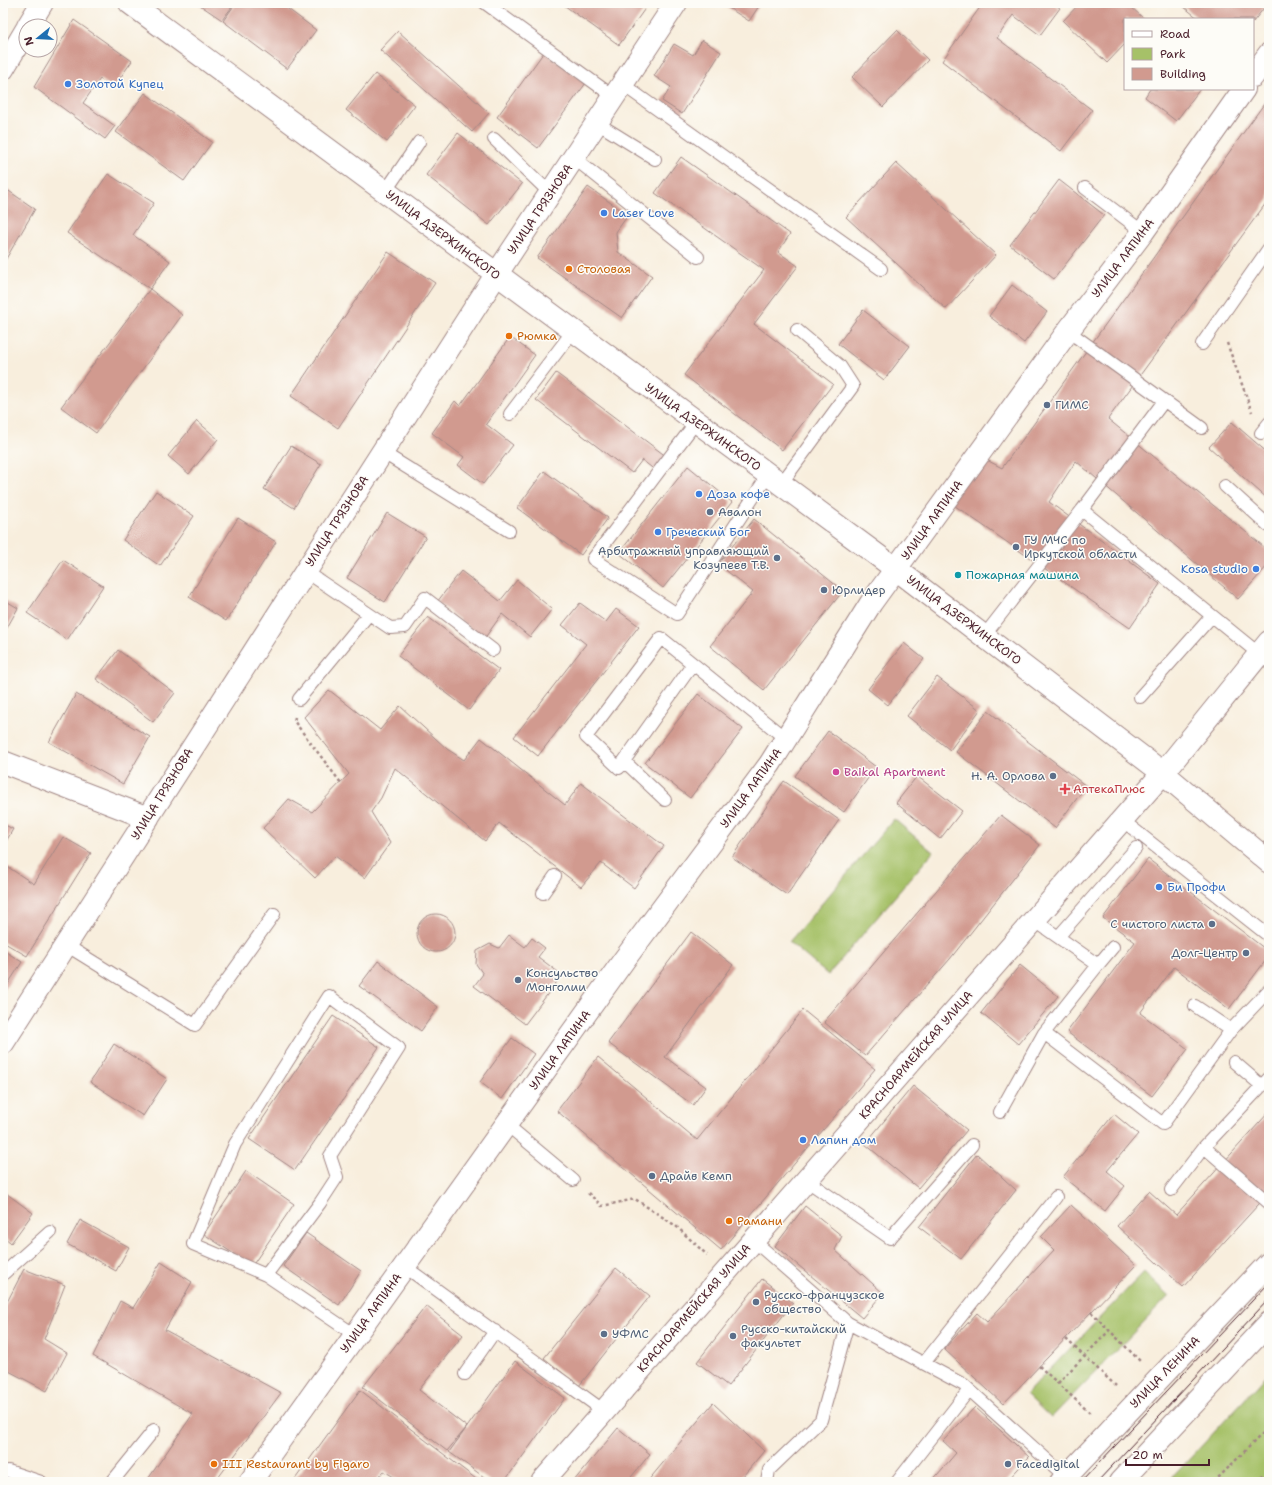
<svg xmlns="http://www.w3.org/2000/svg" width="1272" height="1485" font-family="'Shantell Sans',sans-serif">
  <rect width="100%" height="100%" fill="#fdfcf7"/>
  <filter id="ink" filterUnits="userSpaceOnUse"><feTurbulence type="fractalNoise" baseFrequency=".025" numOctaves="2"/><feDisplacementMap in="SourceGraphic" scale="8" xChannelSelector="R" yChannelSelector="G"/><feConvolveMatrix kernelMatrix="1 2 1 2 8 2 1 2 1" color-interpolation-filters="sRGB"/></filter>
  <filter id="wash" filterUnits="userSpaceOnUse"><feTurbulence type="fractalNoise" baseFrequency=".012" numOctaves="4" result="noise"/><feDisplacementMap in="SourceGraphic" scale="16" xChannelSelector="R" yChannelSelector="G"/><feGaussianBlur stdDeviation="0.9" result="paint"/><feColorMatrix in="noise" values="0 0 0 0 0 0 0 0 0 0 0 0 0 0 0 0 0 1.4 0 .05"/><feComposite in="paint" operator="in"/></filter>
  <g filter="url(#wash)">
    <rect width="100%" height="100%" fill="#f8eedd"/>
    <!-- green -->
    <path fill="#a6c168" stroke="#78704a" d="M894,819L933,852L828,975L789,942Z
      M1144,1272L1169,1296L1051,1418L1026,1394Z
      M1269,1373V1482H1168Z"/>
    <g id="blocks">
      <!-- building -->
      <path fill="#d19a8f" d="M197,3H235L222,20Z
        M236,3H280L316,30L287,69L223,21Z
        M561,3H649L619,45Z
        M721,3H761L749,21Z
        M983,3H1053L1060,8L1040,35L1013,15L997,38L1092,110L1061,151L942,61Z
        M1080,3H1127L1144,19H1125V44L1107,63L1063,21Z
        M1179,3H1266L1267,4L1253,22V19H1199Z
        M74,20L132,61L113,88L100,79L83,103L115,126L105,139L34,87Z
        M897,30L928,60L883,107L852,77Z
        M398,31L489,113L472,132L380,50Z
        M702,40L721,52L682,114L662,101L671,87L654,76L674,44L693,55Z
        M544,52L586,83L538,148L497,117Z
        M375,74L415,105L387,142L346,110Z
        M1150,89H1200L1176,121L1145,97Z
        M145,93L212,142L184,181L116,132Z
        M1269,97V199L1108,419L1269,551V564L1238,599L1076,461L1049,502L1160,584L1130,628L948,501L983,458L1002,468Z
        M458,133L522,184L489,225L426,175Z
        M681,157L790,234L778,252L798,266L754,324L833,384L782,450L684,375L764,270L655,193Z
        M896,163L996,255L946,309L846,217Z
        M108,174L154,203L133,235L170,261L150,289L182,315L96,433L61,407L150,289L67,233Z
        M1059,180L1104,215L1054,279L1010,245Z
        M3,187L35,209L3,264Z
        M588,187L628,215L616,232L618,252L652,276L622,318L537,258Z
        M388,252L435,283L338,428L291,396Z
        M1012,285L1047,312L1024,343L989,316Z
        M863,310L910,346L884,380L838,344Z
        M510,337L535,355L486,424L513,445L483,484L458,465L464,457L432,433L455,401L460,406Z
        M556,373L667,457L656,471L642,460L632,473L536,400Z
        M197,421L218,439L189,474L168,456Z
        M1232,422L1269,454V500L1209,447Z
        M291,446L321,464L294,508L264,489Z
        M688,466L732,502L663,588L619,553Z
        M544,471L608,518L581,555L517,508Z
        M156,491L194,516L160,566L123,540Z
        M387,513L426,537L385,602L347,578Z
        M238,518L276,542L226,621L189,597Z
        M754,519L843,591L764,690L710,646L753,592L718,564Z
        M63,560L103,586L67,640L27,613Z
        M461,571L500,601L517,580L552,609L530,637L502,614L484,639L437,602Z
        M3,599L18,608L3,635Z
        M580,603L606,622L616,609L639,626L538,756L514,737L586,644L562,625Z
        M428,617L499,670L469,710L398,656Z
        M904,643L924,659L888,705L868,689Z
        M118,650L175,693L153,722L96,679Z
        M937,677L980,710L950,750L907,716Z
        M329,690L380,730L400,706L447,749L464,760L481,738L565,805L581,783L664,846L634,888L601,863L581,887L499,823L485,841L395,768L381,798L371,812L390,843L365,878L335,856L315,878L263,828L289,799L312,812L349,774L304,717Z
        M76,694L150,737L123,784L49,742Z
        M698,694L743,729L690,798L645,763Z
        M988,711L1086,786L1055,828L956,752Z
        M828,731L876,767L844,812L795,776Z
        M917,776L962,811L940,839L896,803Z
        M784,781L839,820L787,895L732,857Z
        M1001,815L1040,845L950,959L865,1056L824,1022Z
        M3,824L13,829L3,847Z
        M63,837L91,853L27,956L3,942V864L34,884Z
        M1148,859L1269,952V956L1229,1009L1174,967L1140,1013L1188,1049L1152,1096L1067,1032L1135,942L1103,918Z
        M417 933a19 19 0 1 1 38 0a19 19 0 1 1-38 0Z
        M691,932L733,965L665,1057L706,1087L693,1105L608,1043Z
        M509,935L525,947L532,938L545,948L538,957L562,975L525,1024L474,986L483,974L476,964L477,951L490,944L499,948Z
        M3,950L22,962L3,992Z
        M378,961L438,1007L421,1031L359,986Z
        M1020,965L1058,996L1018,1044L981,1013Z
        M803,1010L875,1069L721,1250L557,1111L598,1057L697,1140Z
        M333,1016L379,1047L295,1170L249,1139Z
        M512,1038L534,1054L502,1099L480,1082Z
        M114,1044L167,1079L143,1116L90,1082Z
        M913,1086L967,1130L918,1188L865,1144Z
        M1269,1112V1193L1183,1287L1117,1226L1149,1191L1176,1215Z
        M1114,1114L1138,1134L1107,1171L1125,1186L1105,1211L1063,1177Z
        M977,1154L1016,1190L961,1259L919,1227Z
        M246,1171L294,1204L252,1266L204,1234Z
        M3,1191L33,1213L11,1243L3,1236Z
        M1071,1205L1136,1265L1003,1404L944,1349L977,1313L987,1322L1054,1250L1041,1237Z
        M805,1206L842,1236L835,1250L883,1293L862,1318L775,1246Z
        M80,1220L129,1247L116,1271L67,1244Z
        M306,1233L361,1271L339,1305L283,1266Z
        M161,1262L192,1282L165,1330L281,1393L215,1482H146L193,1414L93,1356L120,1301L133,1308Z
        M616,1268L650,1296L579,1386L544,1358Z
        M24,1269L65,1285L44,1339L67,1353L47,1391L3,1368V1310Z
        M762,1279L793,1303L728,1386L697,1362Z
        M426,1306L463,1335L419,1390L467,1427L447,1451L363,1387Z
        M515,1361L565,1398L504,1482H491L449,1452Z
        M360,1390L480,1482H402L384,1471L374,1482H293Z
        M713,1403L764,1451L738,1482H647Z
        M975,1407L1029,1457L1006,1482H931L956,1453L943,1441Z
        M618,1428L650,1454L627,1482H573Z"/>
    </g>
  </g>
  <g filter="url(#ink)">
    <use href="#blocks" fill-opacity="0" stroke="#a18684" stroke-width="1"/>
    <g fill="none" stroke-linecap="round" stroke-linejoin="round">
      <!-- service casing -->
      <g stroke="#a18684" stroke-width="14">
        <path id="service" d="M485,3L614,97
          M622,84L881,269
          M597,123L655,159
          M494,139L550,193
          M574,158L698,257
          M1085,188L1143,232
          M385,192L419,142
          M1068,331L1202,428
          M1202,344L1269,248
          M510,414L573,331
          M696,422L593,559L677,614L768,475
          M1261,433L1269,423
          M382,452L509,531
          M781,484L853,386L840,366L797,330
          M1225,486L1269,526
          M1082,510L1164,401
          M305,571L390,628L405,627L425,598L493,650
          M984,636L1082,510L1269,662
          M693,664L619,768L586,737L661,638L786,739
          M1140,697L1211,617
          M299,699L369,614
          M624,761L665,800
          M1122,820L1269,936
          M1136,848L1058,937L1098,965L1044,1033L1163,1124L1231,1030
          M543,893L555,876
          M1034,920L1058,937
          M66,945L195,1025L274,914
          M1098,965L1113,947
          M1195,1006L1231,1030L1269,990
          M1234,1062L1262,1086
          M1000,1112L1044,1033
          M506,1124L573,1180
          M1204,1147L1269,1078
          M806,1180L890,1238L972,1145
          M1171,1190L1204,1147L1269,1203
          M753,1240L848,1323L964,1385L1066,1477
          M404,1266L604,1411
          M3,1274L50,1232
          M266,1275L193,1244L235,1144L329,996L399,1048L330,1156L337,1177L320,1203L266,1275L355,1335
          M924,1363L1056,1197
          M465,1374L495,1331
          M8,1471L41,1482
          M112,1482L154,1430
          M767,1482L769,1470L821,1420L848,1323
          M897,1482L969,1390"/>
      </g>
      <!-- minor casing -->
      <g stroke="#a18684" stroke-width="24">
        <path id="minor" d="M28,26L42,3
          M3,69L26,30
          M1253,76L1269,54
          M3,762L148,818
          M3,1043L496,275L676,3
          M250,1482L624,960L770,764L871,603L1068,331L1143,232L1244,89
          M542,1482L1163,773L1269,642"/>
      </g>
      <!-- secondary casing -->
      <g stroke="#a18684" stroke-width="24">
        <path id="secondary" d="M130,3L896,569L1163,773L1269,862
          M1061,1482L1269,1263
          M1120,1482L1269,1323"/>
      </g>
      <!-- path -->
      <path stroke="#a18684" stroke-width="2.5" stroke-dasharray="3 3" stroke-linecap="butt" d="M1227,343L1252,412
        M295,717L294,721L341,783
        M588,1193L602,1206L635,1199L676,1226L707,1255
        M1091,1312L1141,1362
        M1066,1339L1116,1386
        M1039,1366L1091,1414
        M1058,1383L1109,1331
        M1265,1431L1269,1435
        M1214,1482L1269,1427
        M1257,1482L1269,1470"/>
      <!-- service -->
      <use href="#service" stroke="#fff" stroke-width="12"/>
      <!-- minor -->
      <use href="#minor" stroke="#fff" stroke-width="22"/>
      <!-- secondary -->
      <use href="#secondary" stroke="#fff" stroke-width="22"/>
      <!-- tram -->
      <path stroke="#4a1f2b" stroke-width="1" d="M1081,1482L1269,1283
        M1097,1482L1269,1299"/>
    </g>
  </g>
  <!-- markers -->
  <g fill="#3f7fe0" stroke="#fdfcf7" stroke-width="1.5">
    <circle cx="68" cy="84" r="4"/>
    <circle cx="604" cy="213" r="4"/>
    <circle cx="699" cy="494" r="4"/>
    <circle cx="658" cy="532" r="4"/>
    <circle cx="1256" cy="569" r="4"/>
    <circle cx="1159" cy="887" r="4"/>
    <circle cx="803" cy="1140" r="4"/>
  </g>
  <g fill="#e8710a" stroke="#fdfcf7" stroke-width="1.5">
    <circle cx="569" cy="269" r="4"/>
    <circle cx="509" cy="336" r="4"/>
    <circle cx="729" cy="1221" r="4"/>
    <circle cx="214" cy="1464" r="4"/>
  </g>
  <g fill="#5c6f8a" stroke="#fdfcf7" stroke-width="1.5">
    <circle cx="1047" cy="405" r="4"/>
    <circle cx="710" cy="512" r="4"/>
    <circle cx="1016" cy="547" r="4"/>
    <circle cx="777" cy="558" r="4"/>
    <circle cx="824" cy="590" r="4"/>
    <circle cx="1053" cy="776" r="4"/>
    <circle cx="1212" cy="924" r="4"/>
    <circle cx="1246" cy="953" r="4"/>
    <circle cx="518" cy="980" r="4"/>
    <circle cx="652" cy="1176" r="4"/>
    <circle cx="756" cy="1302" r="4"/>
    <circle cx="604" cy="1334" r="4"/>
    <circle cx="733" cy="1336" r="4"/>
    <circle cx="1008" cy="1464" r="4"/>
  </g>
  <circle fill="#0f9aa8" stroke="#fdfcf7" stroke-width="1.5" cx="958" cy="575" r="4"/>
  <circle fill="#d1479c" stroke="#fdfcf7" stroke-width="1.5" cx="836" cy="772" r="4"/>
  <path fill="#e0444e" stroke="#fdfcf7" stroke-width="1.5" d="M1063 783h4v4h4v4h-4v4h-4v-4h-4v-4h4z"/>
  <g text-anchor="middle" stroke-width="3" stroke-linejoin="round" paint-order="stroke">
    <!-- shop labels -->
    <g font-size="12" fill="#366cbe" stroke="#fdfcf7" text-anchor="start">
      <text x="76" y="88">Золотой Купец</text>
      <text x="612" y="217">Laser Love</text>
      <text x="707" y="498">Доза кофе</text>
      <text x="666" y="536">Греческий Бог</text>
      <text x="1248" y="573" text-anchor="end">Kosa studio</text>
      <text x="1167" y="891">Би Профи</text>
      <text x="811" y="1144">Лапин дом</text>
    </g>
    <!-- street labels -->
    <g font-size="12" fill="#4a1f2b" stroke="#fdfcf7">
      <text transform="translate(540 209) rotate(-56)" y="4">УЛИЦА ГРЯЗНОВА</text>
      <text transform="translate(443 235) rotate(37)" y="4">УЛИЦА ДЗЕРЖИНСКОГО</text>
      <text transform="translate(1123 258) rotate(-53)" y="4">УЛИЦА ЛАПИНА</text>
      <text transform="translate(703 427) rotate(36)" y="4">УЛИЦА ДЗЕРЖИНСКОГО</text>
      <text transform="translate(932 520) rotate(-54)" y="4">УЛИЦА ЛАПИНА</text>
      <text transform="translate(337 521) rotate(-57)" y="4">УЛИЦА ГРЯЗНОВА</text>
      <text transform="translate(964 620) rotate(37)" y="4">УЛИЦА ДЗЕРЖИНСКОГО</text>
      <text transform="translate(751 788) rotate(-54)" y="4">УЛИЦА ЛАПИНА</text>
      <text transform="translate(162 794) rotate(-58)" y="4">УЛИЦА ГРЯЗНОВА</text>
      <text transform="translate(560 1050) rotate(-54)" y="4">УЛИЦА ЛАПИНА</text>
      <text transform="translate(916 1055) rotate(-49)" y="4">КРАСНОАРМЕЙСКАЯ УЛИЦА</text>
      <text transform="translate(694 1308) rotate(-49)" y="4">КРАСНОАРМЕЙСКАЯ УЛИЦА</text>
      <text transform="translate(371 1313) rotate(-54)" y="4">УЛИЦА ЛАПИНА</text>
      <text transform="translate(1165 1372) rotate(-46)" y="4">УЛИЦА ЛЕНИНА</text>
    </g>
    <!-- food labels -->
    <g font-size="12" fill="#c56008" stroke="#fdfcf7" text-anchor="start">
      <text x="577" y="273">Столовая</text>
      <text x="517" y="340">Рюмка</text>
      <text x="737" y="1225">Рамани</text>
      <text x="222" y="1468">III Restaurant by Figaro</text>
    </g>
    <!-- service labels -->
    <g font-size="12" fill="#4e5e75" stroke="#fdfcf7" text-anchor="start">
      <text x="1055" y="409">ГИМС</text>
      <text x="718" y="516">Авалон</text>
      <text x="1024" y="544">ГУ МЧС по<tspan x="1024" dy="14">Иркутской области</tspan></text>
      <text x="769" y="555" text-anchor="end">Арбитражный управляющий<tspan x="769" dy="14">Козупеев Т.В.</tspan></text>
      <text x="832" y="594">Юрлидер</text>
      <text x="1045" y="780" text-anchor="end">Н. А. Орлова</text>
      <text x="1204" y="928" text-anchor="end">С чистого листа</text>
      <text x="1238" y="957" text-anchor="end">Долг-Центр</text>
      <text x="526" y="977">Консульство<tspan x="526" dy="14">Монголии</tspan></text>
      <text x="660" y="1180">Драйв Кемп</text>
      <text x="764" y="1299">Русско-французское<tspan x="764" dy="14">общество</tspan></text>
      <text x="741" y="1333">Русско-китайский<tspan x="741" dy="14">факультет</tspan></text>
      <text x="612" y="1338">УФМС</text>
      <text x="1016" y="1468">Facedigital</text>
    </g>
    <!-- culture labels -->
    <g font-size="12" fill="#0d838f" stroke="#fdfcf7" text-anchor="start">
      <text x="966" y="579">Пожарная машина</text>
    </g>
    <!-- hotel labels -->
    <g font-size="12" fill="#b23c85" stroke="#fdfcf7" text-anchor="start">
      <text x="844" y="776">Baikal Apartment</text>
    </g>
    <!-- health labels -->
    <g font-size="12" fill="#be3a42" stroke="#fdfcf7" text-anchor="start">
      <text x="1073" y="793">АптекаПлюс</text>
    </g>
  </g>
  <!-- margin -->
  <rect width="1272" height="1485" fill="none" stroke="#fdfcf7" stroke-width="16"/>
  <!-- legend -->
  <rect x="1124" y="18" width="130" height="72" fill="#fdfcf7" stroke="#b5a4a5"/>
  <rect x="1132" y="31" width="20" height="6" fill="#ffffff" stroke="#b5a4a5"/>
  <text x="1160" y="38" font-size="12" fill="#4a1f2b">Road</text>
  <rect x="1132" y="48" width="20" height="12" fill="#a6c168" stroke="#b5a4a5"/>
  <text x="1160" y="58" font-size="12" fill="#4a1f2b">Park</text>
  <rect x="1132" y="68" width="20" height="12" fill="#d19a8f" stroke="#b5a4a5"/>
  <text x="1160" y="78" font-size="12" fill="#4a1f2b">Building</text>
  <!-- north arrow -->
  <g transform="translate(38 38) rotate(252)"><circle r="19" fill="#fdfcf7" stroke="#b5a4a5"/>
  <path d="M0-3L7 15L0 10L-7 15Z" fill="#1f6fb2"/>
  <text y="-6" font-size="11" font-weight="bold" text-anchor="middle" fill="#4a1f2b">N</text>
  </g>
  <!-- scale -->
  <path d="M1126 1459v6h83v-6" fill="none" stroke="#4a1f2b" stroke-width="2"/>
  <text x="1132" y="1459" font-size="12" fill="#4a1f2b" stroke="#fdfcf7" stroke-width="3" paint-order="stroke">20 m</text>
</svg>
